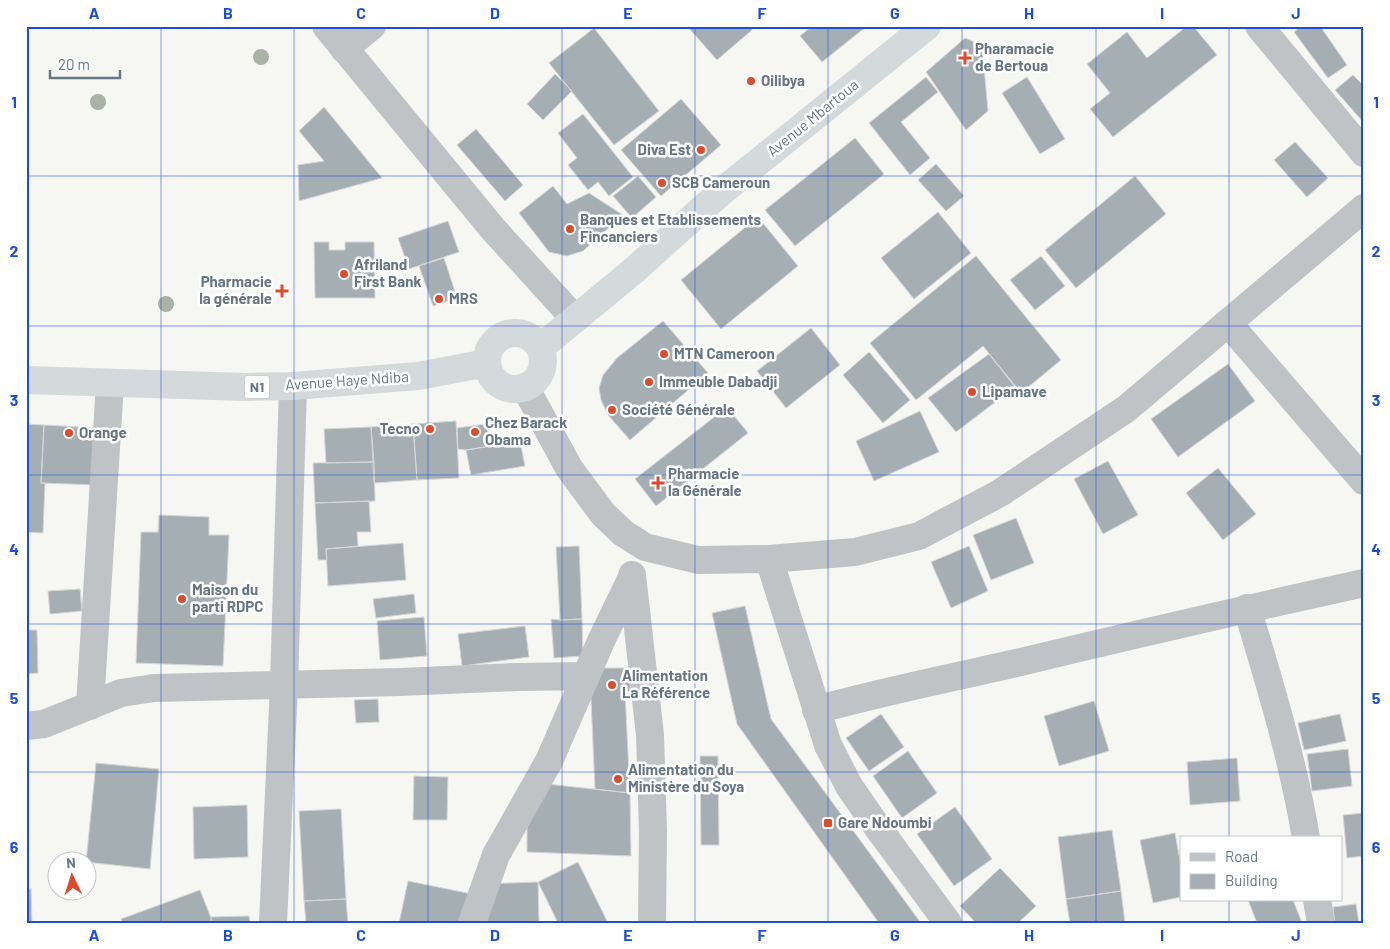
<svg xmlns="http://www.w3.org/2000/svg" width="1390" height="949" font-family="Barlow,sans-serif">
  <rect width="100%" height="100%" fill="#f6f6f2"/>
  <!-- building -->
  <path fill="#a5aeb3" stroke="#d7d7d5" d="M687,26H749L752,30L717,60Z
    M812,26H867L822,62L800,36Z
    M1187,26H1193L1217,55L1113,137L1090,109L1110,93L1087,64L1127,32L1147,58Z
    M1302,26H1320L1347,65L1328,78L1294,32Z
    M594,28L659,111L614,145L549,63Z
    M965,38L982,45L988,111L966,130L926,72Z
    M555,74L572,91L543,120L527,104Z
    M1353,75L1364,86V123L1335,90Z
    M926,77L938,92L901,122L930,158L910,175L869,123Z
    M1027,77L1065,139L1040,154L1002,93Z
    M681,99L721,145L661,196L621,150Z
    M324,107L382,178L299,201L298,165L324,161L299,131Z
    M583,114L633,177L609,196L598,182L588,190L568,165L577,158L558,133Z
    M476,129L523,185L505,201L457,145Z
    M855,138L884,174L795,246L765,210Z
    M1295,142L1328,178L1307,197L1274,160Z
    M936,164L964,196L946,211L918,180Z
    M638,176L656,197L632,218L613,196Z
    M1135,176L1166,214L1076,288L1045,250Z
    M553,186L567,204L589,193L623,215L583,251L567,256L549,252L519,213Z
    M938,212L971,253L914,299L881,258Z
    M758,217L798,266L721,329L681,280Z
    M448,221L459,252L409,269L398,238Z
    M314,242H329V250H345V242H374L375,298H315Z
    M976,256L1061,360L1021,393L983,346L916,400L870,343Z
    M1041,256L1065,286L1035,310L1010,280Z
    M444,258L457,298L433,306L419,266Z
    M663,321L708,373L630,440L608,415L601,400L599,388L603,375L617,358Z
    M811,328L840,365L786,408L757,371Z
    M869,352L910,400L883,423L843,375Z
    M989,354L1015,387L956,432L928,398Z
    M1228,364L1255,401L1178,457L1151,419Z
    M727,407L748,433L656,506L635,479Z
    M920,411L939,452L874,481L856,441Z
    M456,421L459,478L417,480L413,424Z
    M26,424L44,425L41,483H45L43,533L26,532Z
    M413,424L417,480L374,483L371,427Z
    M486,424L492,446L466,450L458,449L457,428Z
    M44,425L100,428L97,485L41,483Z
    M371,427L374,462L326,463L324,429Z
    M520,441L525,466L471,475L466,450Z
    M1108,461L1138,515L1103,534L1074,479Z
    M374,462L375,501L315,503L313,463Z
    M1218,468L1256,514L1223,540L1186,493Z
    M369,501L371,532H357L358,546L326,549L327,560H318L315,503Z
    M159,515L209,517V535H229L223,666L136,663L141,532H158Z
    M1016,518L1034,563L991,580L973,535Z
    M403,543L406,580L328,586L326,549Z
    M579,546L582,619L560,620L556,547Z
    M969,546L988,591L951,608L931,562Z
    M80,589L82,611L50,614L48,591Z
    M414,594L416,613L376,618L373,599Z
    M745,606L771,719L921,923H879L737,724L712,613Z
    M424,617L427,656L380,660L377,621Z
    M551,619L560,620L582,619L583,656L554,658Z
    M525,626L529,657L462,666L458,634Z
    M26,630H37L38,673L26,674Z
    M598,668H630V692H625L630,793L595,789L590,677Z
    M378,699L379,722L356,723L354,700Z
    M1094,701L1109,751L1059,766L1044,716Z
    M881,714L904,747L869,771L846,738Z
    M1340,714L1346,741L1304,750L1298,723Z
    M1348,749L1352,786L1312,791L1307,754Z
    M908,751L937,793L902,818L873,776Z
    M700,756H718L719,845H701Z
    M1237,758L1240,801L1190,805L1187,762Z
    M96,763L159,769L150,869L86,862Z
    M414,776L448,777L447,820H413Z
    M547,784L630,793L631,856L527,852V806Z
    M247,805L248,857L194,859L193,807Z
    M955,807L992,859L954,886L917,834Z
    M341,809L346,899L304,901L299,811Z
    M1364,813V856L1347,858L1343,815Z
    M1112,830L1121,891L1066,899L1058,837Z
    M1175,833L1181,866V897L1153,903L1140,840Z
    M578,862L608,923H558L538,882Z
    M1000,868L1036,906L1018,923H976L960,906Z
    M408,881L472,894L466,923H399Z
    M538,882L539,923H483L481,884Z
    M26,889H31L32,923H26Z
    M200,890L213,923H123L121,919Z
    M1121,891L1125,923H1070L1066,899Z
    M346,899L348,923H306L304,901Z
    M1248,900H1293L1302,923H1257Z
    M1356,904L1359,923H1335L1333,907Z
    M249,916L250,923H211V917Z"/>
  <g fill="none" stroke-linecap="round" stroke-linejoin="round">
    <!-- minor -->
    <path stroke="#bfc3c6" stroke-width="28" d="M326,26L493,229L575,319
      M1259,26L1364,153
      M344,49L372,26
      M1228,323L1364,481
      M525,387L569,468L603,514L623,533L645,547L698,560L769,559L855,552L919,536L1000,493L1126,409L1364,208
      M769,559L828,745L849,786L878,828L948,923
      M632,575L650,735L653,831L652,923
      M1247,608C1270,684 1293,760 1306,838
      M90,706L110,383
      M816,710C881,692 946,679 1012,664C1129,636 1246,609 1364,583
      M26,726L44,724L121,693L154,688L400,682L517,677L586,676L601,641L632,577
      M1317,900L1321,923
      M273,923L284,685L293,386
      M472,923L496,855L549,761L586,676"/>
    <!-- highway -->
    <path stroke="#d4d9dc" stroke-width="28" d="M487 361a28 28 0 1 1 56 0a28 28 0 1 1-56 0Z
      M540,348L632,272L720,193L927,26
      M26,380L246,387L293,386L418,376L487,363"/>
  </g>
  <!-- trees -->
  <g fill="#a9b2a4">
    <circle cx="261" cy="57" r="8"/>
    <circle cx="98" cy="102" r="8"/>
    <circle cx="166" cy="304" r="8"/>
  </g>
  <!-- grid -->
  <path fill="none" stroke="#1d4ed8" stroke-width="1" stroke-opacity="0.55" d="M161,26V923M294,26V923M428,26V923M562,26V923M695,26V923M828,26V923M962,26V923M1096,26V923M1229,26V838M26,176H1364M26,326H1364M26,475H1364M26,624H1364M26,772H1364M1229,900V923"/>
  <!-- markers -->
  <g fill="#dd4b2c" stroke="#fff" stroke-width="2">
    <path d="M962.5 50.5h5v5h5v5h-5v5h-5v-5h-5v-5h5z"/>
    <circle cx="751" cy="81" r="5"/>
    <circle cx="701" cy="150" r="5"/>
    <circle cx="662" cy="183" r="5"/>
    <circle cx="570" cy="229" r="5"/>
    <circle cx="344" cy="274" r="5"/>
    <path d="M279.5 283.5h5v5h5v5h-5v5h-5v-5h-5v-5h5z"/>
    <circle cx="439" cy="299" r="5"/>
    <circle cx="664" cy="354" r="5"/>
    <circle cx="649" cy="382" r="5"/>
    <circle cx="972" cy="392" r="5"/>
    <circle cx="612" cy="410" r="5"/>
    <circle cx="430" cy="429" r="5"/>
    <circle cx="475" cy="432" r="5"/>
    <circle cx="69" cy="433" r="5"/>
    <path d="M655.5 475.5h5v5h5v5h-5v5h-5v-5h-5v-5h5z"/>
    <circle cx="182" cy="599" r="5"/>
    <circle cx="612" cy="685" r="5"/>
    <circle cx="618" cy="779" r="5"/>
    <rect x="823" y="818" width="10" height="10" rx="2.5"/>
  </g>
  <g text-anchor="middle" stroke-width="5" stroke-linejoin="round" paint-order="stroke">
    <!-- shield labels -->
    <rect fill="#fff" stroke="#94a0a8" stroke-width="1" x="244.5" y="375.5" width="25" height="23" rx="4"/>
    <g font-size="14" font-weight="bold" fill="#667783">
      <text x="257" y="392">N1</text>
    </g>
    <!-- poi labels -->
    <g font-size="15" font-weight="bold" fill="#667783" stroke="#fff" text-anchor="start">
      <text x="975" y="54">Pharamacie<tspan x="975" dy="17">de Bertoua</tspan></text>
      <text x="761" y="86">Oilibya</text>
      <text x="691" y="155" text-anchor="end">Diva Est</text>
      <text x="672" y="188">SCB Cameroun</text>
      <text x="580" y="225">Banques et Etablissements<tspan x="580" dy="17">Fincanciers</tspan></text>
      <text x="354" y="270">Afriland<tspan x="354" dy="17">First Bank</tspan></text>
      <text x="272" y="287" text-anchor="end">Pharmacie<tspan x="272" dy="17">la générale</tspan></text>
      <text x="449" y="304">MRS</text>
      <text x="674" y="359">MTN Cameroon</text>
      <text x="659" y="387">Immeuble Dabadji</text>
      <text x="982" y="397">Lipamave</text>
      <text x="622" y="415">Société Générale</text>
      <text x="485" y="428">Chez Barack<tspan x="485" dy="17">Obama</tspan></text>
      <text x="420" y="434" text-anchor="end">Tecno</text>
      <text x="79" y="438">Orange</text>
      <text x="668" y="479">Pharmacie<tspan x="668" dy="17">la Générale</tspan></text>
      <text x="192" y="595">Maison du<tspan x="192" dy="17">parti RDPC</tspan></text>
      <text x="622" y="681">Alimentation<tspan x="622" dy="17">La Référence</tspan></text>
      <text x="628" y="775">Alimentation du<tspan x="628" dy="17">Ministère du Soya</tspan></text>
      <text x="838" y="828">Gare Ndoumbi</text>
    </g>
    <!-- street labels -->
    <g font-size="15" fill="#667783" stroke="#fff">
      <text transform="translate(813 118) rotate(-39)" y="5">Avenue Mbartoua</text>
      <text transform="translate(347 381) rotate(-4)" y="5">Avenue Haye Ndiba</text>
    </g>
  </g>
  <!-- border -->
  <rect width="1390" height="949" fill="none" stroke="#ffffff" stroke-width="55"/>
  <!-- legend -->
  <rect x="1180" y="836" width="162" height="65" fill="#ffffff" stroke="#c2c9cd"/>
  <rect x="1190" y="853" width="25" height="8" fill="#bfc3c6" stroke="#c2c9cd"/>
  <text x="1225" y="862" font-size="15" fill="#667783">Road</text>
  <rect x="1190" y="874" width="25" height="15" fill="#a5aeb3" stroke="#c2c9cd"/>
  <text x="1225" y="886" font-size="15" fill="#667783">Building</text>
  <!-- north arrow -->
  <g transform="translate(72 876) rotate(356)"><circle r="24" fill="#ffffff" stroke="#c2c9cd"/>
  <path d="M0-4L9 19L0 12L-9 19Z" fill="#dd4b2c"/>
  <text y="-8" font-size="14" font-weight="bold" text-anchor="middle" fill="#667783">N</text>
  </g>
  <!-- scale -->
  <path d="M50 70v8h70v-8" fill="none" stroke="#667783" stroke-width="2.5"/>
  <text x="58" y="70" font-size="15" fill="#667783" stroke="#ffffff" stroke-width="4" paint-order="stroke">20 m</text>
  <rect x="28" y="28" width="1334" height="894" fill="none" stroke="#1d4ed8" stroke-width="2"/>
  <g font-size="16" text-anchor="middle" font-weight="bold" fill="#1d4ed8">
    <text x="94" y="19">A</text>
    <text x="228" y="19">B</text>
    <text x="361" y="19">C</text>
    <text x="495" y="19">D</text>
    <text x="628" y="19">E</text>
    <text x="762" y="19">F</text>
    <text x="895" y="19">G</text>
    <text x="1029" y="19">H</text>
    <text x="1162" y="19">I</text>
    <text x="1296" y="19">J</text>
    <text x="14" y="108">1</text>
    <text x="1376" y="108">1</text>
    <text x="14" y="257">2</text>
    <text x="1376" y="257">2</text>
    <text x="14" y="406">3</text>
    <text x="1376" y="406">3</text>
    <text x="14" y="555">4</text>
    <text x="1376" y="555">4</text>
    <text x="14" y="704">5</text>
    <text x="1376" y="704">5</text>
    <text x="14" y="853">6</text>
    <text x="1376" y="853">6</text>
    <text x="94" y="941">A</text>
    <text x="228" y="941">B</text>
    <text x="361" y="941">C</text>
    <text x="495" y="941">D</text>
    <text x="628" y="941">E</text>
    <text x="762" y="941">F</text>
    <text x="895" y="941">G</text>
    <text x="1029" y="941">H</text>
    <text x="1162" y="941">I</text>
    <text x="1296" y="941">J</text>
  </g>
</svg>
